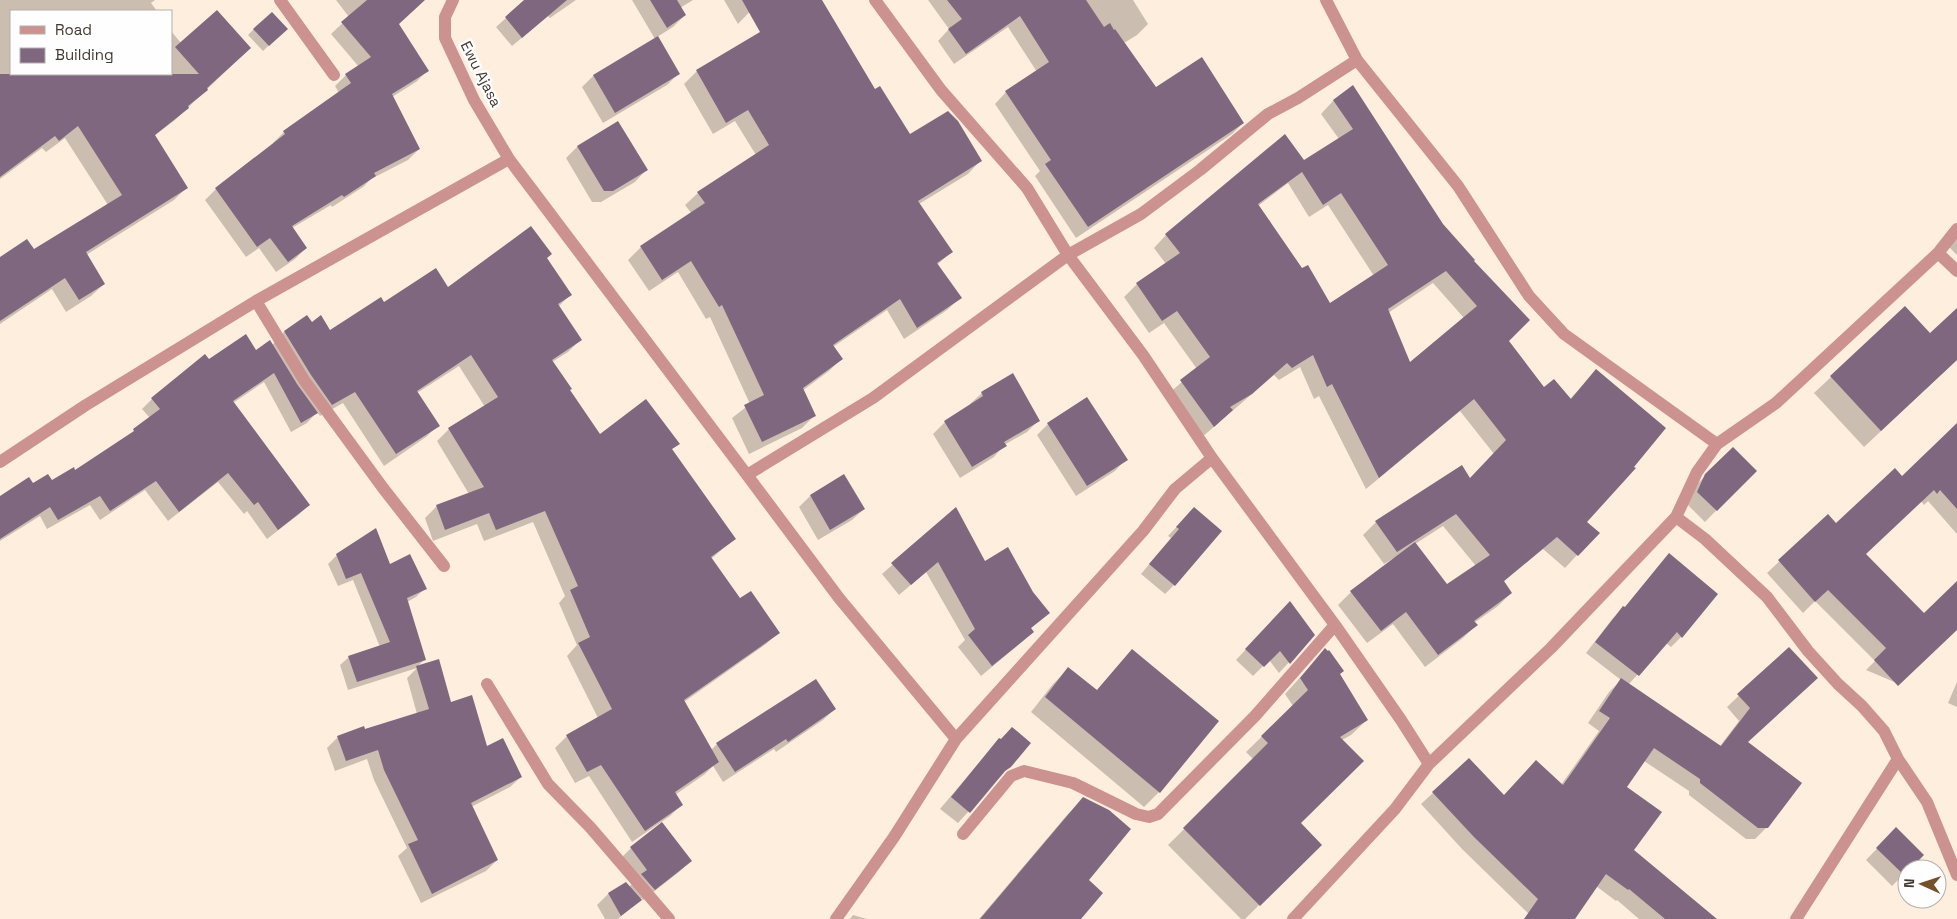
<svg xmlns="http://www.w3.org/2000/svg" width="1957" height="919" font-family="'Space Grotesk',sans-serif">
  <rect width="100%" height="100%" fill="#feeede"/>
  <!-- shadow -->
  <path fill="#0003" fill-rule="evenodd" d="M0,0H155L151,3L157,11H11V74H171V31L181,43L250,48L175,120L154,136L186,188L174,200L86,255L104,284L91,296L66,312L52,289L0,324V274L108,205L65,138L46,152L42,148L0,179Z
    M336,0H424L398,24L427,71L416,82L392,97L419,149L408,160L371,179L363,187L332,207L331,205L292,228L306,248L295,259L276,272L259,248L246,257L205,200L216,189L274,144L273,143L284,132L339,93L335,86L346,75L359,67L331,34L349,17Z
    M526,0H576L550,18L548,16L512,46L496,27Z
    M632,0H693L680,8L685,15L673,27L657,37L678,74L667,85L603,123L582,87L593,76L655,39Z
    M724,0H761L738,24Z
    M808,0H821L875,91L910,136L980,161L968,174L919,204L951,252L937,265L960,298L947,310L904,339L887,310L833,347L841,359L829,371L802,391L814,416L802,428L749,454L732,418L750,404L710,317L706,319L678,272L649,291L628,260L641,247L692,214L685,205L698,193L756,155L735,121L713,134L684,84L697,71L745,43Z
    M928,0H1133L1148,24L1137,35L1124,43L1155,89L1243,123L1232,134L1076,238L1035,176L1040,171L995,104L1006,92L1037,72L1008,27L954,64L938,41L949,29Z
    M254,29H286L263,51L248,35Z
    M1353,86L1508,341L1544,389L1570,399L1596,371L1585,522L1577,555L1565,568L1543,549L1503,582L1511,593L1498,606L1474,623L1476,625L1463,638L1425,667L1393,624L1367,643L1338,605L1351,592L1395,559L1394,558L1384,564L1363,535L1376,522L1470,479L1494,454L1460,411L1366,489L1319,396L1314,399L1300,367L1279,380L1274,375L1201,438L1168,394L1197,369L1164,323L1149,333L1124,297L1137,284L1166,264L1154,248L1166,235L1304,162L1339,139L1321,114L1333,101ZM1288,183L1309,217L1328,205L1374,276L1329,304L1302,270L1258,206ZM1433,283L1464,318L1410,364L1388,313ZM1443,526L1476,566L1447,586L1415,544Z
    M617,123L646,170L635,182L601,202H592L566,158L577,147Z
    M1957,234V255L1949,247Z
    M546,258L570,295L558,307L580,340L568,352L552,362L569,390L600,436L678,443L671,450L734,539L711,559L740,600L778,633L766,644L684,702L711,750L717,744L835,709L823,720L776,752L774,749L723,782L713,766L705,774L675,795L682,804L670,816L632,842L589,776L575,783L555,748L567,736L598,718L567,656L577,645L559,603L565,596L533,522L484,541L477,524L433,541L425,518L437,506L469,494L437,441L449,429L485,407L459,366L417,393L438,425L426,437L384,466L343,403L320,416L317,412L307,423L291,432L264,382L233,403L308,505L298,515L267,539L247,511L244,514L218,482L168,521L145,490L100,520L90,505L47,529L40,516L0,541V511L51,482L75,472L128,436L150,418L142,409L152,399L208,361L255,351L272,345L284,332L307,317L311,323L330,332L384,303L448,289Z
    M1957,310V360L1864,447L1814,393L1831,377L1930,335Z
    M982,393L1038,421L1027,432L1004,445L994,457L960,478L933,434L945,422L971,406L970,404Z
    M1048,424L1126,459L1115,471L1076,496L1037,435Z
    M1957,425V534L1928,501L1924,505L1921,501L1864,554L1924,614L1957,583V629L1899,684L1866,670L1875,661L1815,601L1803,613L1767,573L1828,515L1836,524L1902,478Z
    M1733,449L1755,471L1705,522L1686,503L1694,487Z
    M810,496L864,509L852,520L818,540L799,507Z
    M1194,508L1174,585L1165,594L1141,574L1171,538L1168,536Z
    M955,509L984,562L1032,593L1048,612L1030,629L1032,632L1022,642L981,676L958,647L965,640L926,572L899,595L882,574Z
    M337,555L390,566L425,588L416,597L407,602L425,659L417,667L450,703L486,747L521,777L510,787L471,807L497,860L486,871L421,903L398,856L407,848L374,780L367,759L335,771L327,748L338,737L417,714L407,678L417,668L348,690L340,665L349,657L380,647L353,580L338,586L328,564Z
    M1669,555L1716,594L1681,637L1671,647L1666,643L1628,685L1720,746L1739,721L1727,707L1789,648L1747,742L1767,827L1755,839H1746L1689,795V791L1644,761L1626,787L1632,850L1709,919H1639L1617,900L1616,901L1596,886L1574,919H1534L1462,849L1421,804L1433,793L1503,797L1561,785L1599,731L1588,723L1609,692L1621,680L1586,653L1613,618L1624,608Z
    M1280,613L1314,635L1279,673L1269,660L1253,676L1236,660Z
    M1132,650L1159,792L1144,807L1031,712L1053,684L1068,669L1096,691Z
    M1325,650L1367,720L1351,735L1342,740L1299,823L1320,845L1245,919H1241L1168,845L1254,760L1246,752L1293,706L1285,694Z
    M1957,682V707L1948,703Z
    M999,739L1010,766L958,823L940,809Z
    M1083,799L1087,880L1080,919H979L1067,815Z
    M662,824L690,861L679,872L643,900L641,898L618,919H605L597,905L608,894L626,883L629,887L636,880L619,860L631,848Z
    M1896,829L1909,869L1892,886L1866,860Z
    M853,915L867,919H850Z"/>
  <!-- building -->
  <path fill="#7f687f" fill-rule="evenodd" d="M367,0H425L399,24L429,71L392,94L420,149L374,173L376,176L344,197L342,195L292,226L307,248L288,262L270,238L257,247L215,188L285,134L283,131L351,83L345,74L371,57L341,22Z
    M524,0H567L522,38L505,17Z
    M650,0H677L686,15L667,28Z
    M742,0H822L875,89L880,86L910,134L948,111L958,121L982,161L918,201L953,252L937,263L962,298L917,328L900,299L833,345L843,359L803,388L816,416L762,442L744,405L764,395L722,305L719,307L691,261L662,280L640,246L705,203L697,192L769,145L748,110L726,123L696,70L760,32Z
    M947,0H1086L1104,27L1110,23L1114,30L1115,29L1156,87L1202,57L1244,123L1088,227L1045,164L1051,160L1005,91L1049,62L1020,16L966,54L948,29L962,19Z
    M217,10L251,48L207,88L208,90L188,106L189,108L155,135L188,188L86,252L105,284L79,300L65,278L0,321V257L27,239L34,249L122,195L78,126L59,141L55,136L0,177V74H199L175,47Z
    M272,12L288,29L269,46L253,29Z
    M658,36L680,74L615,113L593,75Z
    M1353,85L1443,224L1475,260L1474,261L1530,320L1509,341L1544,387L1554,379L1571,399L1596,369L1666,428L1634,467L1636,468L1587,522L1600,533L1578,556L1557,537L1504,581L1512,593L1474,621L1478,625L1438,655L1406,612L1381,631L1350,591L1415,542L1447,584L1490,555L1456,514L1397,552L1375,521L1462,465L1470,478L1506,440L1474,399L1379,478L1332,384L1327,387L1313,355L1292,368L1287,363L1252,394L1230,407L1233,410L1214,427L1180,380L1210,357L1177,311L1162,321L1136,283L1180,253L1165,234L1285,134L1304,160L1353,129L1333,100ZM1302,172L1323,205L1341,193L1388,265L1330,303L1308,265L1302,268L1258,204ZM1446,271L1477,306L1410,362L1388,309Z
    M618,121L648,170L613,191H604L577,146Z
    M531,226L552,254L547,258L572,295L558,304L582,340L552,360L572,389L570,390L600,434L646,399L680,444L672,449L736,539L711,557L740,598L751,591L780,633L684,700L719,762L675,792L683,805L645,831L601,765L587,772L566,735L612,709L578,643L590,637L570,590L578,586L545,511L496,530L489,513L445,530L436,505L484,487L448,428L498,397L471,355L417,391L440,426L396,454L355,392L332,405L311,375L284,331L307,315L312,322L321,315L330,330L381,297L384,302L436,268L448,287Z
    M1905,306L1930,333L1957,308V360L1881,431L1830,376Z
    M246,334L256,350L270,340L297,384L318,413L301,423L274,373L233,401L310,505L278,530L258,502L254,505L228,473L179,512L156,481L110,511L100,496L58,520L50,507L0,539V496L29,477L33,483L48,474L52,480L74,467L75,470L134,431L133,429L160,409L151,398L205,354L209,359Z
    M1013,373L1040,421L1004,442L1007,446L972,467L944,421L983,396L981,392Z
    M1087,397L1128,460L1087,486L1047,423Z
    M1957,423V509L1940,490L1937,494L1934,490L1866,554L1924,613L1957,581V630L1898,686L1874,660L1886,648L1828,590L1815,602L1778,560L1828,514L1836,523L1895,468L1902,476Z
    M1733,447L1757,471L1717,511L1697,492L1705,474Z
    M844,474L865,509L830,530L810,495Z
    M956,507L985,561L1008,547L1033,592L1050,613L1031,628L1034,632L992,666L968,635L975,629L938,562L911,585L891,563Z
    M1194,507L1222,531L1175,586L1149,564L1179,529L1176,527Z
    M376,528L390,564L410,554L427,589L407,598L426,660L357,682L348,656L390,642L361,573L346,579L336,554Z
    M1669,553L1718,594L1682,638L1677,632L1639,676L1595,642L1623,606L1625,607Z
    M1290,601L1315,635L1290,664L1280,651L1264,667L1245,649Z
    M1789,647L1818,678L1748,742L1802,783L1768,828H1758L1700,783V779L1654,748L1627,787L1662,812L1634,850L1717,919H1665L1629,889L1628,890L1606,874L1575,919H1524L1538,899L1474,837L1432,792L1469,758L1504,795L1536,760L1563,785L1610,718L1599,711L1621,678L1721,746L1750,708L1737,694Z
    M1325,648L1328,651L1329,650L1344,671L1340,674L1368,720L1340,737L1364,761L1301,823L1322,845L1260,906L1183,828L1268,743L1261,736L1308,690L1300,678Z
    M1132,649L1219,721L1160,793L1045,697L1068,667L1097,690Z
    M439,659L451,702L472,695L487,746L503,738L522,777L471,803L498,860L432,894L408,844L418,840L384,770L378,750L346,761L337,736L364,726L365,729L429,709L416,666Z
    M816,679L836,709L788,742L786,739L735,772L716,743Z
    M1012,727L1031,743L1011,767L1005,771L970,813L951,797L999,738L1001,739Z
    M1083,797L1109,810L1131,829L1089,880L1103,893L1081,919H980Z
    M662,822L692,861L655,890L641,874L647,870L630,847Z
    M1896,827L1924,855L1910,869H1907L1904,875L1876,848Z
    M626,882L642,900L621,916L608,893Z"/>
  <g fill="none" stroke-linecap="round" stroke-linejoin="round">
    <!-- minor -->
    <path stroke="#cc928f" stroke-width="12" d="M280,0L334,75
      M453,0L445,17V38L474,100L509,159L747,475L873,398L1068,255L1141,214L1200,170L1268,114L1298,98L1357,60
      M875,0L941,90L1027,188L1068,255L1143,355L1212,458L1335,625L1401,720L1429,764L1395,809L1293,919
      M1326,0L1357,60L1458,186L1529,296L1564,334L1717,444
      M1957,229L1938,253L1776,403L1717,444L1697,472L1676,517L1705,539L1767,597L1808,651L1838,684L1862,706L1884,731L1898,759L1927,802L1957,875
      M1938,253L1957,271
      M256,301L304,380L383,488L444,566
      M0,462L86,405L256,301L509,159
      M747,475L839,598L956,739L1143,531L1175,489L1212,458
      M487,684L548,784L590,827L669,919
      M1429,764L1551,648L1676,517
      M963,834L1011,776L1024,771L1073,783L1136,814L1149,817L1158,814L1255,716L1335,625
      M836,919L894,837L956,739
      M1796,919L1898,759"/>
  </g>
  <g text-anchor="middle" stroke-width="5" stroke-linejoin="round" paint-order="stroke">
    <!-- street labels -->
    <g font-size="15" fill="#42382e" stroke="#fefefe">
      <text transform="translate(481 74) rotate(63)" y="5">Ewu Ajasa</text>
    </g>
  </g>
  <!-- legend -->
  <rect x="10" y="10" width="162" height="65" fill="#fefefe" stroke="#b3afab"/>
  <rect x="20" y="26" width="25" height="8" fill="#cc928f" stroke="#b3afab"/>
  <text x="55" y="35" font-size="15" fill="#42382e">Road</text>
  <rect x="20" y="48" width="25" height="15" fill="#7f687f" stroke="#b3afab"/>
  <text x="55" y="60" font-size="15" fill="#42382e">Building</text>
  <!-- north arrow -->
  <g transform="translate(1922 884) rotate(273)"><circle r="24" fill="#fefefe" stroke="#b3afab"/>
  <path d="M0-4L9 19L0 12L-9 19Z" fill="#74512a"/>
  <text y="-8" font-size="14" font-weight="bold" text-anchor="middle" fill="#42382e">N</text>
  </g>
</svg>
